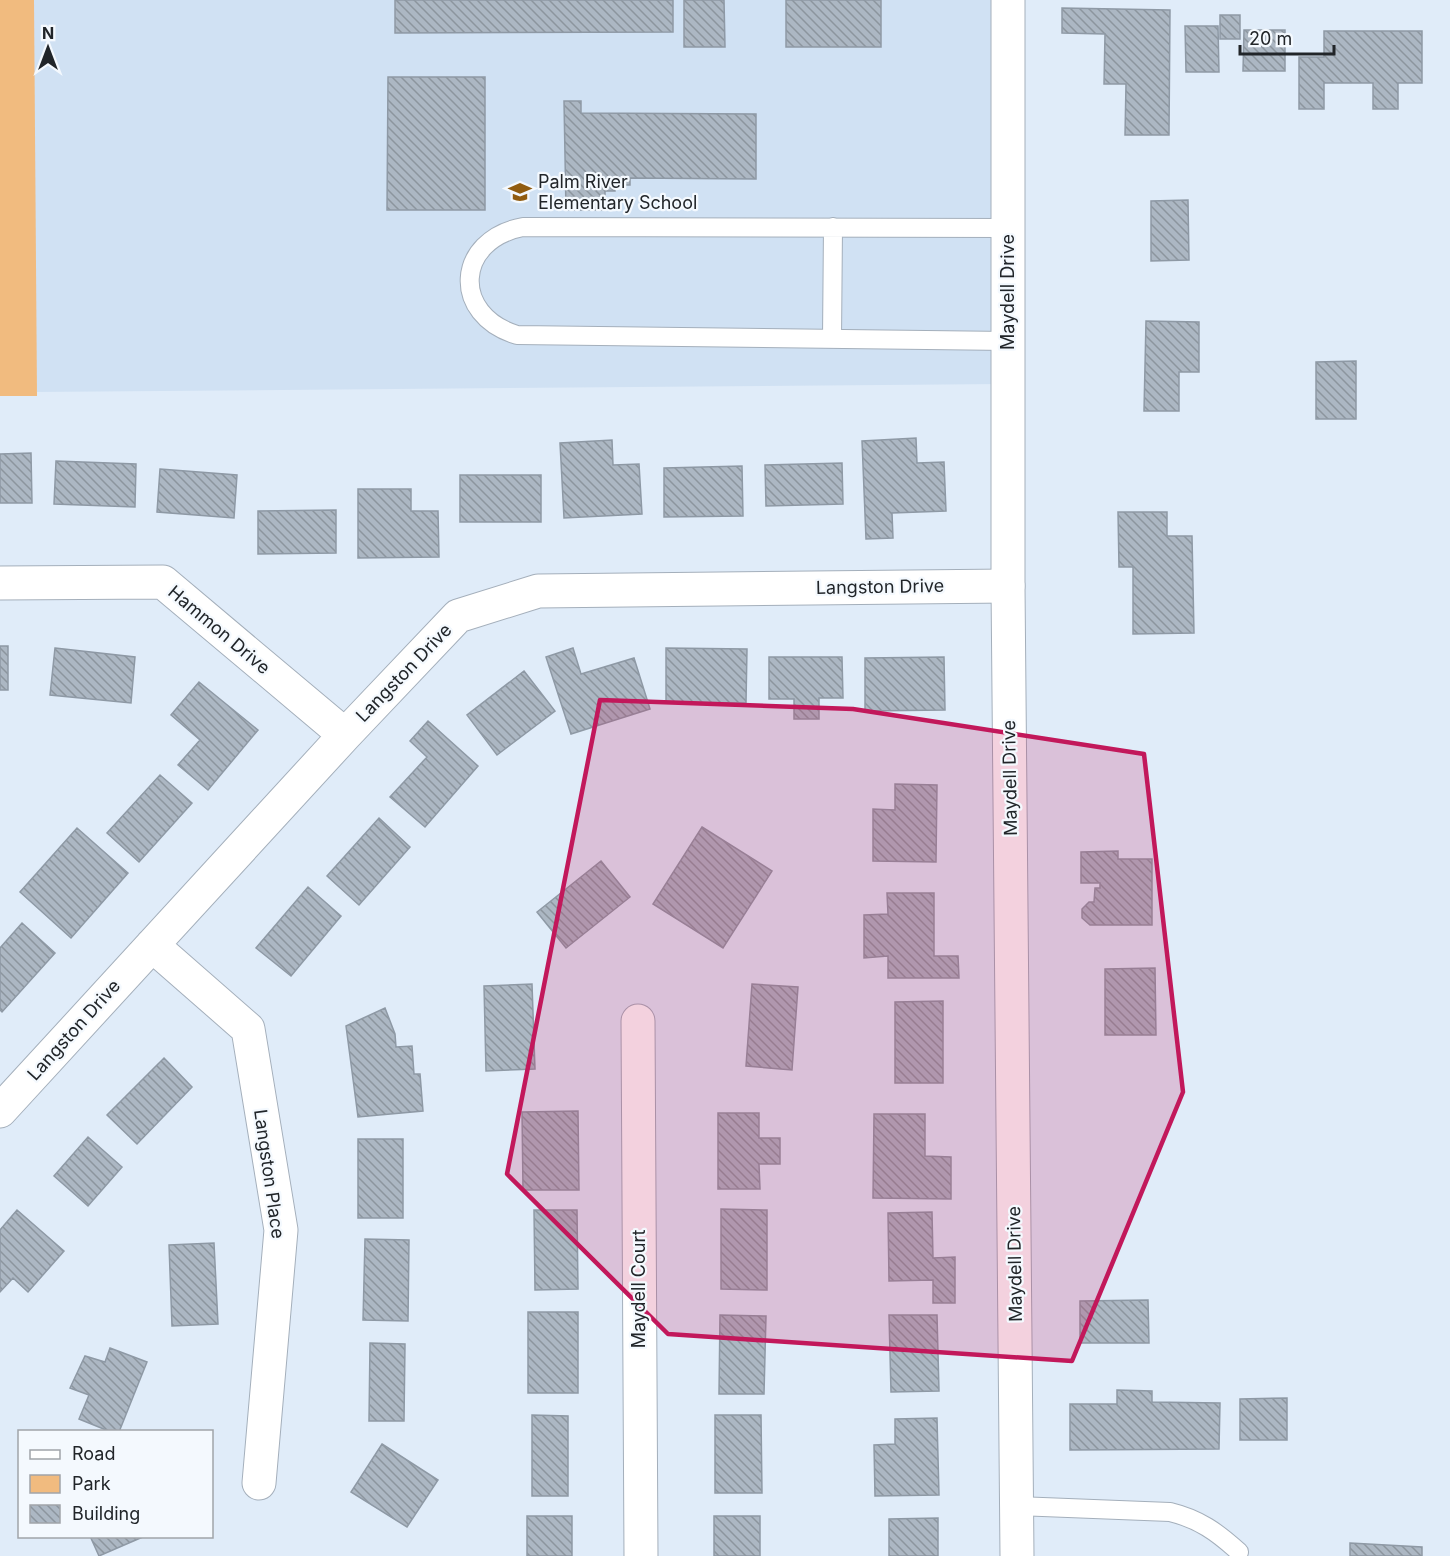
<svg xmlns="http://www.w3.org/2000/svg" width="1450" height="1556" font-family="Inter,sans-serif">
  <defs>
    <pattern id="building-back-hatch" width="6" height="6" patternUnits="userSpaceOnUse" patternTransform="scale(1.5)"><rect width="6" height="6" fill="#acb7c3"/><path d="M-1 5l2 2M0 0l6 6M5-1l2 2" fill="none" stroke="#8c959e"/></pattern>
  </defs>
  <rect width="100%" height="100%" fill="#e0ecf9"/>
  <!-- built -->
  <path fill="#d0e1f3" d="M32,0H1008L1004,384L35,392Z"/>
  <!-- green -->
  <path fill="#f1bb7f" d="M0,0H34L37,396H0Z"/>
  <!-- building -->
  <path fill="url(#building-back-hatch)" stroke="#8e99a5" stroke-width="1.5" d="M395,0H673V32L395,33Z
    M684,0H724L725,47H684Z
    M786,0H881V47H786Z
    M1062,8L1170,10L1169,135H1125L1126,84H1104L1105,34L1062,33Z
    M1220,15H1240V39H1220Z
    M1185,26H1218L1219,72H1186Z
    M1244,30H1285V71H1243Z
    M1324,31H1422V83H1398V109H1373V83H1324V109H1299V57H1324Z
    M388,77H485V210H387Z
    M564,101H581V113L756,114V179L630,178V185H615V191H605V210H566Z
    M1188,200L1189,260L1151,261V201Z
    M1146,321L1199,322V372H1179V411H1144Z
    M1356,361V419H1316V362Z
    M916,438L917,463L944,462L946,511L892,513L893,538L866,539L862,441Z
    M612,440L613,465L639,464L642,514L564,518L560,443Z
    M31,453L32,503H0V454Z
    M56,461L136,464L135,507L54,504Z
    M842,463L843,504L766,506L765,465Z
    M742,466L743,516L664,517V468Z
    M160,469L237,475L234,518L157,512Z
    M460,475H541V522H460Z
    M358,489H411V511H438L439,557L358,558Z
    M336,510V553L258,554V511Z
    M1118,512H1167V536H1192L1194,633L1133,634V567H1119Z
    M0,646H8V690H0Z
    M55,648L135,657L131,703L50,695Z
    M573,648L581,674L634,658L650,709L571,734L546,657Z
    M666,648L747,649L746,703L666,702Z
    M769,657H842L843,698H819V719H794V699H769Z
    M944,657L945,710L865,711V658Z
    M524,671L555,711L497,755L467,715Z
    M199,682L258,730L208,790L178,765L200,740L171,715Z
    M428,721L478,766L425,827L390,797L427,757L410,741Z
    M160,775L192,803L139,862L107,833Z
    M895,784L937,785L936,862L873,861V809L895,810Z
    M379,818L410,847L359,905L327,876Z
    M702,827L772,871L723,948L653,904Z
    M77,828L128,873L71,938L20,892Z
    M1118,851V859H1152V925H1090L1082,918V909L1089,902H1094L1095,888H1100V883H1081V852Z
    M601,861L630,897L566,948L537,912Z
    M308,887L341,916L291,976L256,948Z
    M887,893H934V956H958L959,978H888V956L864,958V915L888,914Z
    M22,923L55,953L2,1012L0,1010V948Z
    M1155,968L1156,1035H1105V969Z
    M532,984L535,1069L486,1071L484,986Z
    M752,984L798,987L792,1070L746,1066Z
    M943,1001V1083H895V1002Z
    M385,1008L395,1034L396,1047L412,1046L414,1074H420L423,1111L358,1117L346,1026Z
    M164,1058L192,1087L137,1144L107,1115Z
    M578,1111L579,1190H523L522,1112Z
    M718,1113H759V1138H780V1164H759L760,1189H718Z
    M874,1114H925V1156L951,1157V1199L873,1198Z
    M88,1137L122,1167L88,1206L54,1176Z
    M358,1139H403V1218H358Z
    M721,1209L767,1210V1290L721,1289Z
    M17,1210L64,1251L28,1292L13,1278L0,1292V1230Z
    M534,1210H577L578,1289L535,1290Z
    M932,1212L933,1258L955,1257V1303H933V1280L889,1281L888,1213Z
    M365,1239L409,1240L408,1321L363,1320Z
    M214,1243L218,1324L172,1326L169,1245Z
    M1148,1300L1149,1343H1080V1301Z
    M528,1312H578V1393H528Z
    M720,1315L766,1316L764,1394H719Z
    M889,1315H937L939,1391L891,1392Z
    M370,1343L405,1344L404,1421H369Z
    M110,1348L147,1362L119,1432H111L79,1419L89,1395L70,1388L85,1356L105,1362Z
    M1117,1390L1152,1391V1402L1220,1403L1219,1449L1070,1450V1404H1117Z
    M1287,1398V1440H1240V1399Z
    M532,1415L568,1416V1496H532Z
    M715,1415H761L762,1493H715Z
    M937,1418L939,1495L875,1496L874,1445L895,1444V1419Z
    M382,1444L438,1480L407,1527L351,1492Z
    M527,1516H572V1556H527Z
    M714,1516H760V1556H714Z
    M938,1518V1556H889V1519Z
    M90,1536H145L99,1556Z
    M1350,1543L1422,1547V1556H1350Z"/>
  <g fill="none" stroke-linecap="round" stroke-linejoin="round">
    <!-- lane casing -->
    <g stroke="#a4afbb" stroke-width="20">
      <path id="lane" d="M1008,228L523,227C455,240 451,315 517,335L1008,341
        M832,339L833,227
        M1017,1506L1170,1512C1199,1519 1217,1532 1239,1552"/>
    </g>
    <!-- street casing -->
    <g stroke="#a4afbb" stroke-width="35">
      <path id="street" d="M0,583L163,582L345,735
        M152,945L248,1029L281,1230L259,1483
        M638,1021L641,1556
        M0,1111L345,735L458,616L538,591L1008,586"/>
    </g>
    <!-- secondary casing -->
    <g stroke="#a4afbb" stroke-width="35">
      <path id="secondary" d="M1008,0V586L1017,1556"/>
    </g>
    <!-- lane -->
    <use href="#lane" stroke="#fff" stroke-width="18"/>
    <!-- street -->
    <use href="#street" stroke="#fff" stroke-width="33"/>
    <!-- secondary -->
    <use href="#secondary" stroke="#fff" stroke-width="33"/>
  </g>
  <!-- marked area -->
  <path fill="#c2185b" fill-opacity="0.2" stroke="#c2185b" stroke-width="4.5" stroke-linejoin="round" d="M600,700L853,709L1144,754L1183,1092L1072,1361L668,1334L507,1174Z"/>
  <!-- icons -->
  <defs>
    <g id="school-bare" transform="scale(1.8)"><path d="M0-5L7-2L0 1L-7-2ZM-4 1L0 2.5L4 1V4Q0 6-4 4Z" fill="#915c10" stroke="#f4f9fe" stroke-width="2.5" paint-order="stroke"/></g>
  </defs>
  <g fill-rule="evenodd">
    <use href="#school-bare" x="520" y="192"/>
  </g>
  <g text-anchor="middle" stroke-width="4.5" stroke-linejoin="round" paint-order="stroke">
    <!-- poi labels -->
    <g font-size="18" fill="#212529" stroke="#f4f9fe" text-anchor="start">
      <text x="538" y="188">Palm River<tspan x="538" dy="21">Elementary School</tspan></text>
    </g>
    <!-- street labels -->
    <g font-size="18" fill="#212529" stroke="#f4f9fe">
      <text transform="translate(1008 292) rotate(-90)" y="6">Maydell Drive</text>
      <text transform="translate(880 587) rotate(-1)" y="6">Langston Drive</text>
      <text transform="translate(219 630) rotate(40)" y="6">Hammon Drive</text>
      <text transform="translate(404 673) rotate(-46)" y="6">Langston Drive</text>
      <text transform="translate(1010 778) rotate(-91)" y="6">Maydell Drive</text>
      <text transform="translate(74 1030) rotate(-48)" y="6">Langston Drive</text>
      <text transform="translate(269 1174) rotate(82)" y="6">Langston Place</text>
      <text transform="translate(1015 1264) rotate(-91)" y="6">Maydell Drive</text>
      <text transform="translate(639 1289) rotate(-90)" y="6">Maydell Court</text>
    </g>
  </g>
  <!-- legend -->
  <rect x="18" y="1430" width="195" height="108" fill="#f4f9fe" stroke="#a0a4a9" stroke-width="1.5"/>
  <rect x="30" y="1450" width="30" height="9" fill="#ffffff" stroke="#a0a4a9" stroke-width="1.5"/>
  <text x="72" y="1460" font-size="18" fill="#212529">Road</text>
  <rect x="30" y="1475" width="30" height="18" fill="#f1bb7f" stroke="#a0a4a9" stroke-width="1.5"/>
  <text x="72" y="1490" font-size="18" fill="#212529">Park</text>
  <rect x="30" y="1505" width="30" height="18" fill="url(#building-back-hatch)" stroke="#a0a4a9" stroke-width="1.5"/>
  <text x="72" y="1520" font-size="18" fill="#212529">Building</text>
  <!-- north arrow -->
  <g transform="translate(48 48)" stroke="#f4f9fe" stroke-width="4.5" paint-order="stroke">
  <path d="M0-4.5L10 22L0 15L-10 22Z" fill="#212529"/>
  <text y="-9" font-size="16" font-weight="bold" text-anchor="middle" fill="#212529">N</text>
  </g>
  <!-- scale -->
  <path d="M1240 45v9h94v-9" fill="none" stroke="#212529" stroke-width="3"/>
  <text x="1249" y="45" font-size="18" fill="#212529" stroke="#f4f9fe" stroke-width="4.5" paint-order="stroke">20 m</text>
</svg>
